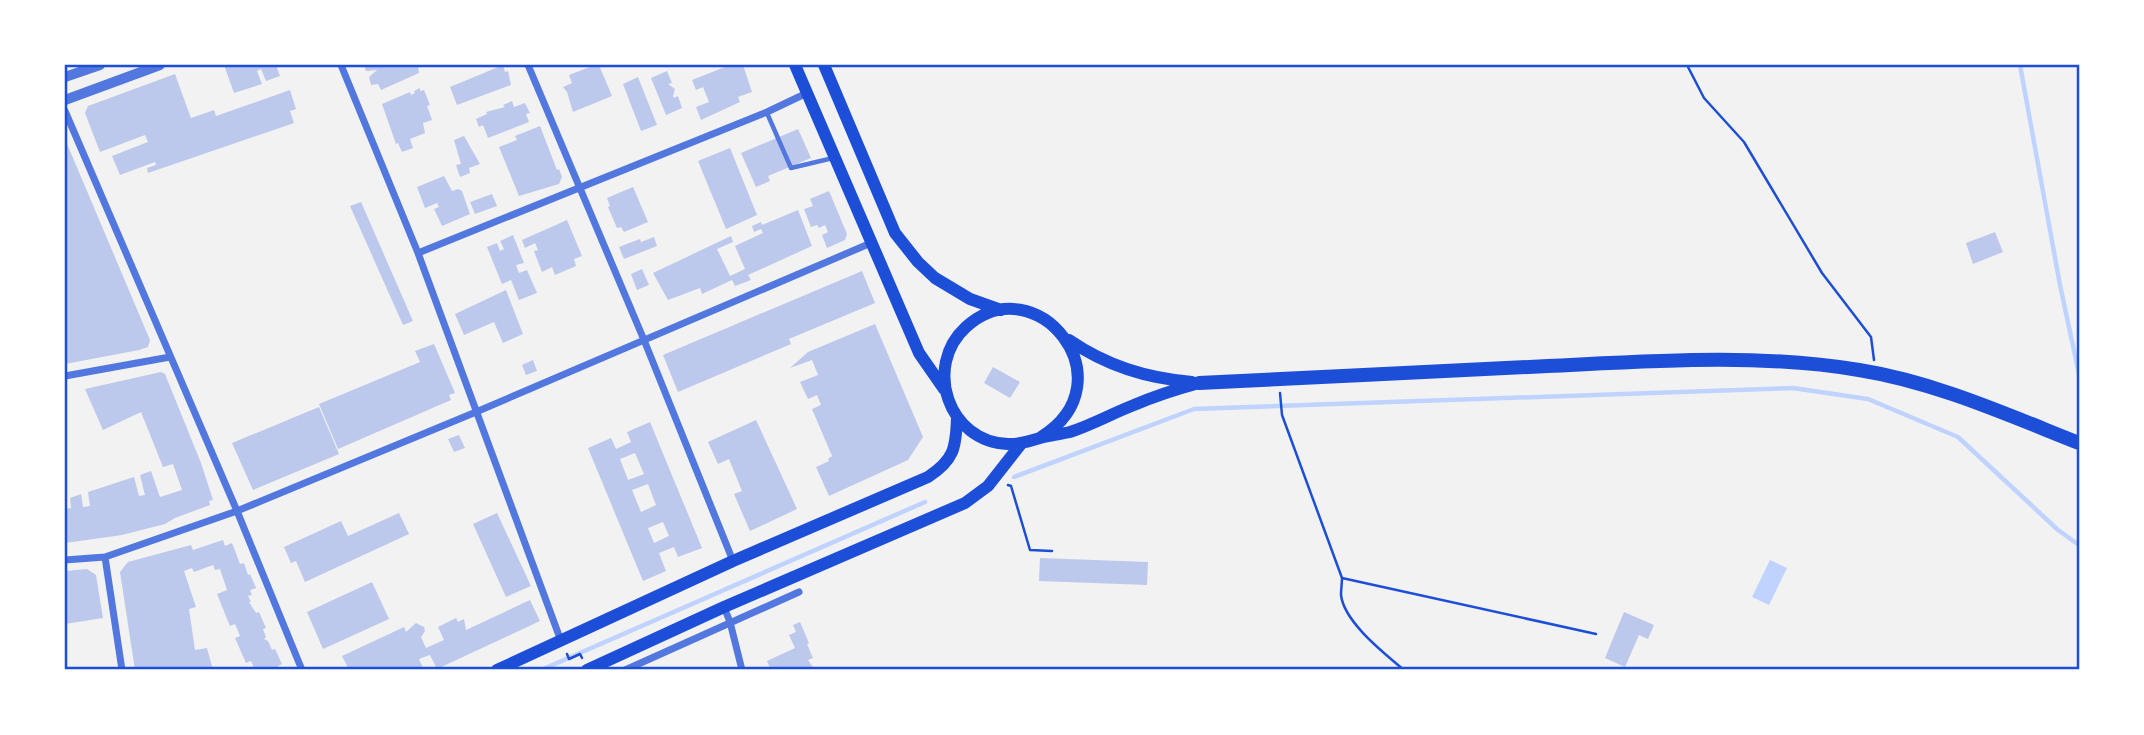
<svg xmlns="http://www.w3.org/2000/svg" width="2144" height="735" font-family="'IBM Plex Sans',sans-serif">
  <rect width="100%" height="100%" fill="#f2f2f2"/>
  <!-- water -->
  <path fill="#bfd3fe" d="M1770,560L1787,568L1769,605L1752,597Z"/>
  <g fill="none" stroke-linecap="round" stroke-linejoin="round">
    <!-- stream -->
    <path stroke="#bfd3fe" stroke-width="4.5" d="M2020,65L2060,285L2079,374
      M1014,477L1194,409L1793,388L1868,399L1958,437L2058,530L2079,545
      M541,670L925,502"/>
  </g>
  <!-- building -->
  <path fill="#bdc9ec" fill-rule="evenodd" d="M224,65H276L280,76L266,81L261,69L257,71L262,84L234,93Z
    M364,65H418L419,73L381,90L378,84L371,85L369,77L377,70L366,71Z
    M503,65L505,72L508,71L511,85L457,105L450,87Z
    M595,65H599L612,96L573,112L567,92L563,87L572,83L569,75Z
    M730,65L733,67L743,65L752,92L738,97L740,102L701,120L696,107L709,102L703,87L696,90L692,80Z
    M667,71L672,83L668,84L675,89L673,96L674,98L678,96L682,108L666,115L651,78Z
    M175,74L191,118L214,110L216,116L290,90L296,109L290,111L294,123L148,173L147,168L156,165L155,162L120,175L112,156L148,142L145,135L100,152L85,113L88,106Z
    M638,77L657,125L641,131L623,84Z
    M420,88V91L424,90L430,105L427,106L432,120L423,123L425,133L410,139L413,148L402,152L398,143L396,144L382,104L410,92L411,95L415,93L414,91Z
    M512,101L514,107L525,103L530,113L526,114L529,122L488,138L483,125L479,127L476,119L487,114L486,112L505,107L503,105Z
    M540,126L557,170L559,169L562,177L559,184L519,196L499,147L517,140L515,136Z
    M798,129L811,158L768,176L770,181L756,187L741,153Z
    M464,136L480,164L469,168L470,173L460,177L456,165L461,164L454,140Z
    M65,139L150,340L148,347L139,350L65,364Z
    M730,148L757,215L726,229L698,161Z
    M444,176L452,191L458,189L462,191L470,214L442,226L434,209L439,207L437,203L425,208L417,187Z
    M633,187L648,222L624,232L621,227L617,228L608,207L610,206L607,198Z
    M829,191L847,234L845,240L827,248L822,235L828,232L825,225L819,228L817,225L811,227L804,209L813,206L810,199Z
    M492,194L497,206L475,214L470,202Z
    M361,202L413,321L403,325L350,206Z
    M798,210L812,246L748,275L751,280L735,286L732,280L702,294L700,288L668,300L653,273L731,236L733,242L717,249L720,255L730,276L745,269L735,246L763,233L761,229L754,232L752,226L761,222L762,225Z
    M567,220L582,256L574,259L576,266L555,275L552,267L542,272L534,251L538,250L535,243L525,248L522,240Z
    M1995,232L2003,252L1973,264L1966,243Z
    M513,235L524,263L516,265L519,273L527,270L537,293L519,300L511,280L502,284L487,247L497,243L500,251L504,249L500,241Z
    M654,237L657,246L624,259L619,247L640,239L641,242Z
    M642,269L649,285L637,290L631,274Z
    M862,271L875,303L789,339L791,344L678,392L663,355Z
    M506,290L523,334L503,343L494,322L464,335L455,314Z
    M875,324L923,437L908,460L829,496L816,467L829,461L828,459L832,456L812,409L821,405L817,395L808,399L800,382L818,375L812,360L790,368L808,352Z
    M434,344L455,393L449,395L451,400L338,449L319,404L420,362L415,351Z
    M533,360L537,371L526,375L522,365Z
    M993,367L1020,382L1010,398L984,383Z
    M161,372L165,374L201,463L213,500L209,501L210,505L175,518L165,524L122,535L65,543V509L71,508L70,498L81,494L83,507L90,506L88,492L134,477L139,496L145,495L140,475L151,471L160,497L182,490L173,464L163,467L141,412L103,430L85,389Z
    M319,407L339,454L253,490L232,443Z
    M756,420L797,509L750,531L734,494L742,491L729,459L718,464L708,442Z
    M650,422L702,548L678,557L674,547L659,553L666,571L643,581L588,448L611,438L616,449L631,442L627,432ZM635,453L644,474L628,480L620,459ZM648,484L656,505L641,512L632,490ZM663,522L669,536L654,543L648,528Z
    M459,435L465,448L454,452L448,439Z
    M399,513L409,534L305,582L296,561L291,563L284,547L341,521L348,536Z
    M497,513L531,586L506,597L473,524Z
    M223,540L225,546L232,543L240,564L244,563L248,575L250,574L256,588L250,590L252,595L248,596L251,602H249L256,613L259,612L266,628L263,629L266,637L264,639L268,641L272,650L275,649L282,664L278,666L280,670H255L251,661L246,663L235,638L240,636L235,624L230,626L217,594L227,590L220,569L215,570L213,565L194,572L192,568L184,571L196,607L189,609L195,650L207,648L213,670H135L120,572L128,562L191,545L193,550Z
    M1040,558L1148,562L1147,585L1039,581Z
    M87,569L96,575L103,618L65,624V571Z
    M372,582L389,619L323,649L307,612Z
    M530,600L540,621L437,669L430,655L419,659L424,670H349L342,656L404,627L406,632L416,623L424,627L425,631L421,637L426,648L444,640L438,627L456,618L458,622L464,619L466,630Z
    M1624,612L1654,625L1648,639L1639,635L1625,667L1605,658Z
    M800,622L809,643L807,644L813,658L808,660L815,670H771L767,661L795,648L789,635L796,632L793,625Z"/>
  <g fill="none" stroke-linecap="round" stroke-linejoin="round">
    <!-- path -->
    <path stroke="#1d4ed8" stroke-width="2.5" d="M1687,65L1704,98L1744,142L1822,273L1871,337L1874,360
      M1280,393L1282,415L1342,578C1342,583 1341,589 1341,595C1344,622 1384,653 1404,670
      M1008,485L1011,486L1030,550L1052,551
      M1342,578L1596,634
      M567,654L569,659L580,654L582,658"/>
    <!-- service -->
    <path stroke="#5277de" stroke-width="4.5" d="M767,113L791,168L833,158"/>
    <!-- minor -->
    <path stroke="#5277de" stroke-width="7" d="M341,65L418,253L561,641
      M528,65L644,340L733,561
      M65,111L237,511L302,670
      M418,253L767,112L807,93
      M65,376L170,357
      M105,557L122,670
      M65,560L105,557L237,511L476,412L871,243
      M724,607L730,622L742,670
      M625,670L799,592"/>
    <!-- tertiary -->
    <path stroke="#5277de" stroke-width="10" d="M65,77L100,65
      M65,100L160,65"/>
    <!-- secondary -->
    <path stroke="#1d4ed8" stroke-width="12" d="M795,65L919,353L944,389
      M824,65L895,233L918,262L935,278L970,299L1001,310
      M1069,340C1107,366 1146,378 1192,382
      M1041,437C1131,381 1036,264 966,327C923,366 948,442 1008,444C1021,445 1031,440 1044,437C1052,435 1061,434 1070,432C1092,425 1113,413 1134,405C1155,396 1177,389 1199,383
      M497,670L733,561L928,477C954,460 956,448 957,418
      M587,670L724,607L965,503L988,486L1021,444"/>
    <!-- primary -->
    <path stroke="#1d4ed8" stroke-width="14" d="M1199,383C1315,377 1432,372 1548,366C1651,361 1757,353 1859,370C1935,382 2008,415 2079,443"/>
  </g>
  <!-- border -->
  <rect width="2144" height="735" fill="none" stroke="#ffffff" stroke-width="133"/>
  <rect x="66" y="66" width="2012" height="602" fill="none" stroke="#1d4ed8" stroke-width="2.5"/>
</svg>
